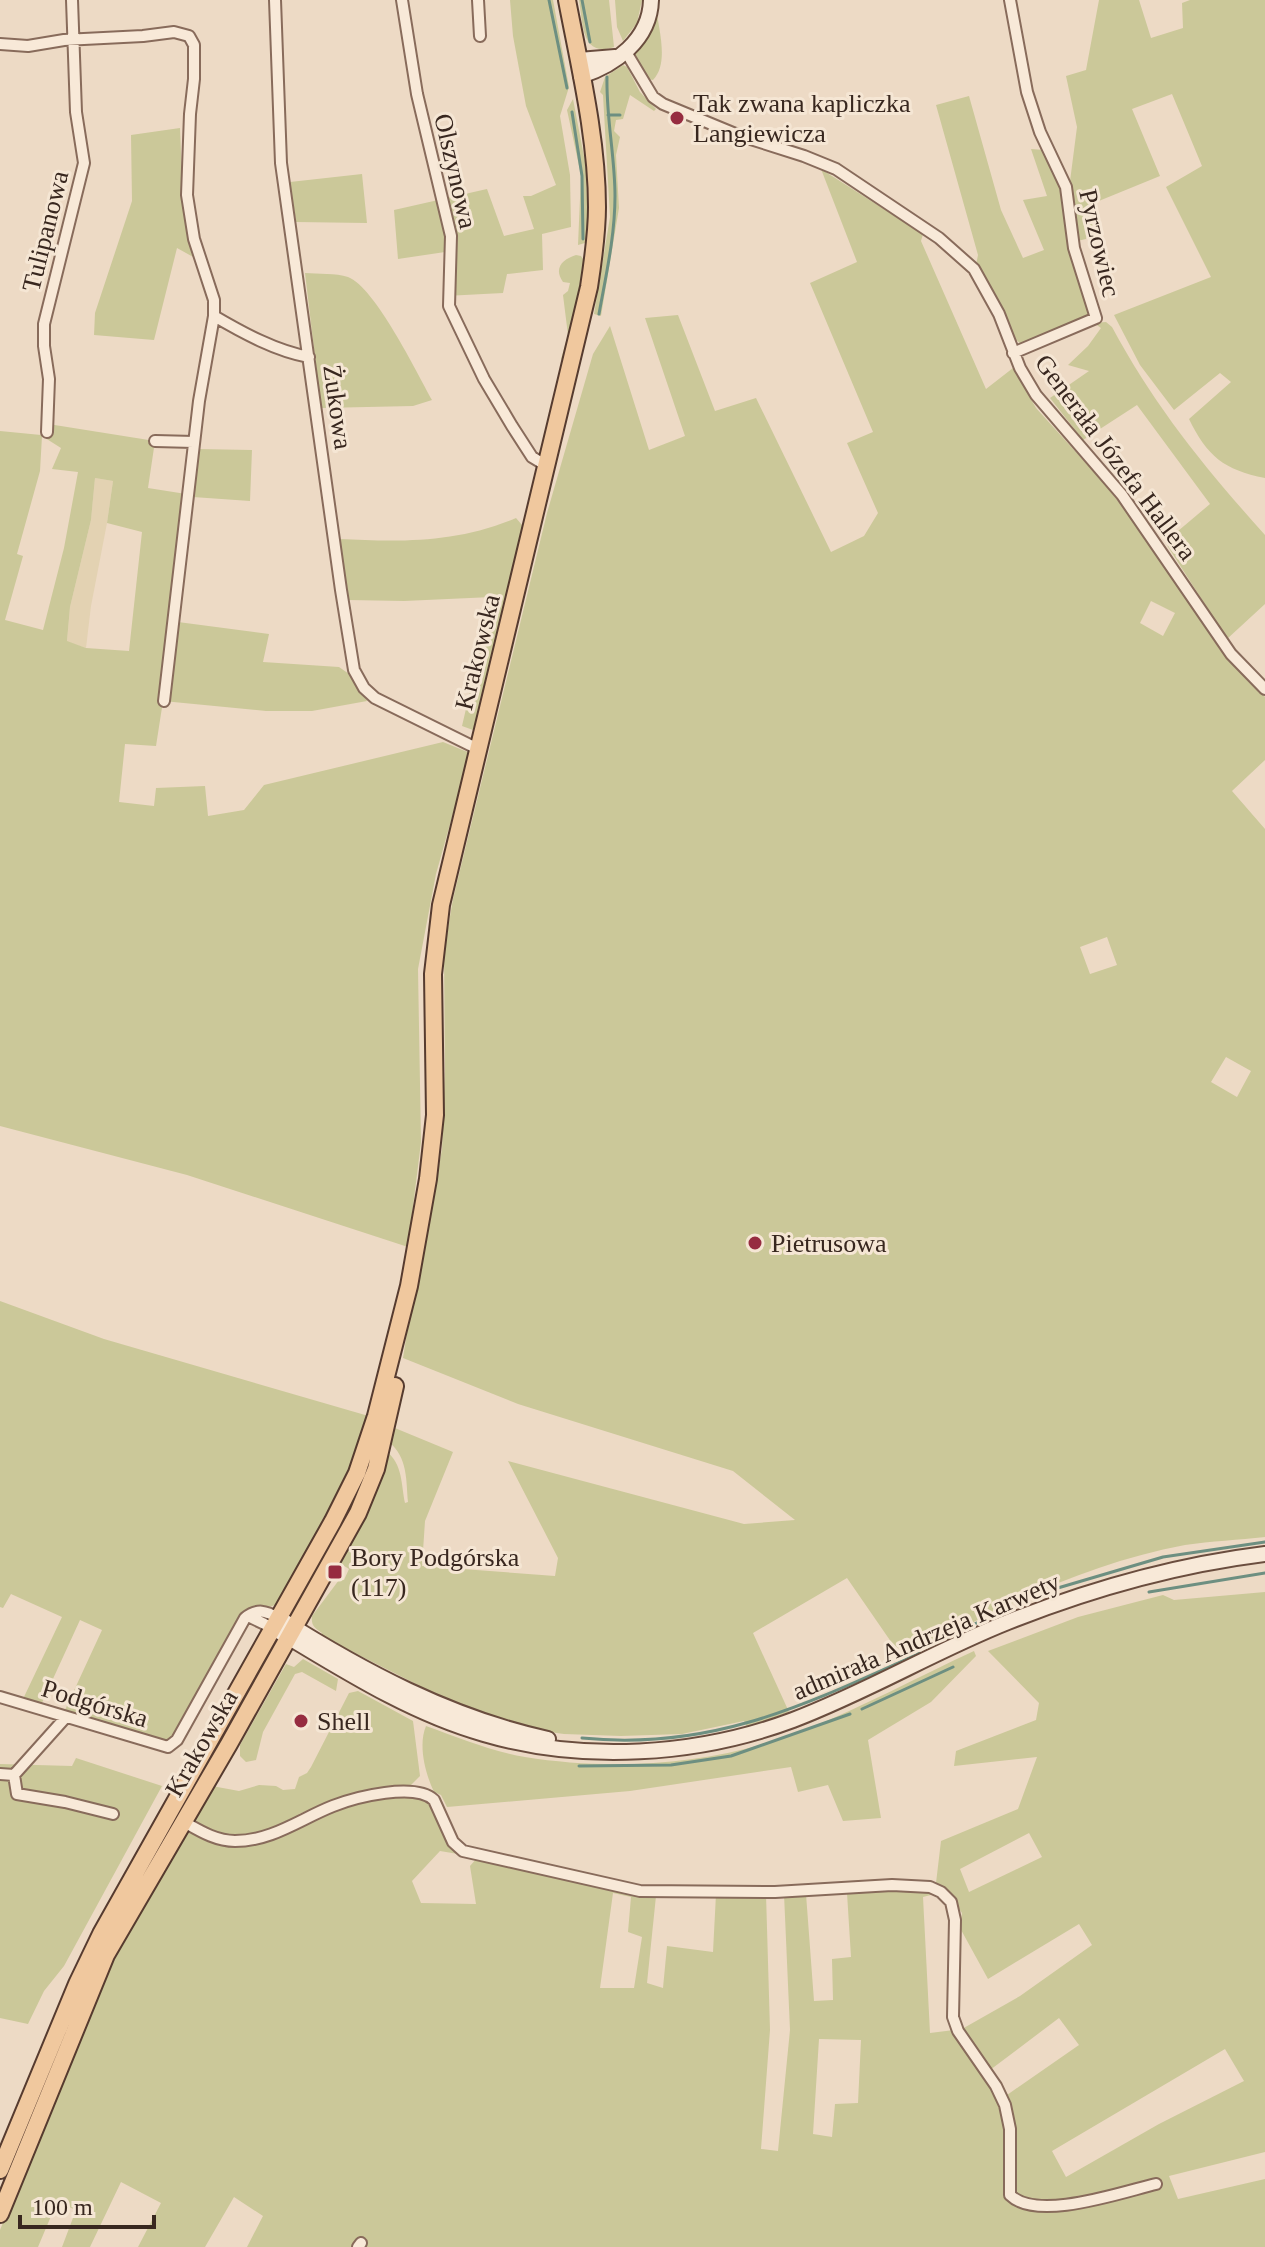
<svg xmlns="http://www.w3.org/2000/svg" width="1265" height="2247" font-family="'Times New Roman',serif">
  <rect width="100%" height="100%" fill="#eddac5"/>
  <!-- farmland -->
  <path fill="#e3d2b2" d="M95,478L113,481L107,523L91,606L86,648L67,642L70,607L91,520Z"/>
  <!-- green -->
  <path fill="#cbc899" fill-rule="evenodd" d="M510,0H553L569,87L560,116L570,175L571,227L542,234L543,270L507,274L503,293L445,296V252L398,259L394,210L487,189L504,236L534,229L523,196H531L556,185L526,106L513,36Z
    M579,0H609L614,47C581,58 583,23 579,0Z
    M615,0H642L637,23L623,41L617,27Z
    M1099,0H1139L1151,38L1183,28L1182,3L1190,0H1265V478C1224,470 1207,456 1189,419L1231,382L1220,373L1174,410L1140,365L1114,315L1211,277L1166,187L1202,166L1172,94L1132,109L1160,176L1089,205L1093,229L1089,232L1086,239L1077,241L1069,189L1077,127L1066,76L1086,70Z
    M656,8C659,30 669,64 653,80L648,79L634,52Z
    M623,65L627,67L640,92L656,109L654,111L630,95L623,119L616,120L614,131L620,137L616,155L619,208L601,316L594,314L610,217L603,95L600,92L605,77Z
    M969,96L1001,210L1023,258L1044,250L1023,200L1047,196L1031,149L1044,150L1063,189L1070,253L1090,317L1021,344L1014,338L976,265L978,255L936,105Z
    M573,99L586,167L588,236L585,243L578,245L581,175L567,110Z
    M180,128L183,203L195,258L177,248L154,340L94,335L95,313L132,201L131,135Z
    M821,169L923,234L921,241L986,389L1013,368L1036,408L1103,482L1143,533L1220,650L1265,697V760L1232,791L1265,829V1537C1239,1540 1211,1541 1185,1545C1094,1562 1009,1602 928,1646L919,1640L896,1649L847,1578L753,1633L789,1712L747,1727L744,1721L682,1734L621,1736L564,1734L527,1729L430,1695L418,1685L321,1636L322,1633C314,1628 311,1625 312,1616L339,1580H344L349,1569L341,1564L386,1451C403,1464 401,1484 405,1503L408,1502C406,1480 408,1458 389,1442L390,1426L453,1452L425,1521L422,1566L555,1576L558,1558L508,1461L744,1524L795,1520L733,1471L518,1404L403,1358L417,1269L424,1251L442,1149L445,1072L444,952L453,899L547,513L593,354L610,326L649,450L685,436L645,318L678,315L715,411L756,398L831,552L864,536L878,513L847,443L873,432L810,283L857,262ZM1151,601L1175,613L1163,636L1140,623ZM1107,937L1117,965L1090,974L1080,947ZM1226,1057L1251,1071L1237,1097L1211,1082Z
    M362,174L367,223L296,222L290,182Z
    M576,255L581,256L585,262L565,364L561,359L568,335L563,295L568,291L570,283L563,282C553,268 563,259 576,255Z
    M305,273C318,274 336,273 348,277C375,287 417,373 432,400L413,406L321,408Z
    M1106,322L1112,327C1155,407 1205,468 1265,535V604L1227,639L1165,542L1210,504L1137,405L1083,440L1050,398L1089,371L1068,365L1088,346L1101,328L1094,323Z
    M42,423L155,441L148,488L186,494L178,622L269,634L263,662L339,667L352,676L367,701L312,711H266L163,701L156,746L125,744L119,802L154,806L156,788L205,786L208,816L244,810L264,785L443,742L470,753L436,874L418,969L421,1142L408,1247L187,1175L0,1126V431L41,435ZM42,436L61,448L52,469L78,472L64,548L43,630L5,620L23,556L17,554L40,471ZM95,478L113,481L107,523L142,532L129,651L86,648L67,641L70,607L91,520Z
    M197,449L252,450L250,501L193,497Z
    M516,518L522,525L524,536L473,730L462,726L492,597L404,601L348,600L339,539C402,542 456,543 516,518Z
    M0,1301L104,1339L372,1417L346,1482L281,1602C269,1611 253,1604 242,1615L176,1737L171,1741H158L65,1710L102,1630L80,1620L41,1705L23,1699L62,1617L11,1594L3,1608L0,1607Z
    M1265,1592V2152L1169,2176L1178,2199L1265,2179V2247H247L263,2216L234,2197L205,2247H138L161,2203L121,2182L90,2247H62L76,2210L57,2202L38,2247H0V2230L104,1973L183,1832L196,1834L197,1825L194,1815L212,1786L239,1791L259,1785L276,1786L283,1790L295,1789L299,1777L307,1773L311,1767L349,1693L358,1691L413,1721L420,1776L410,1786L400,1790L336,1800L299,1814L304,1826C327,1809 407,1786 432,1803L458,1854L440,1851L412,1881L421,1903L476,1904L470,1866L477,1858L639,1895L656,1896L647,1983L663,1988L667,1946L713,1952L716,1894H766L770,2030L761,2149L778,2151L790,2030L784,1894H806L814,2001L833,2000L832,1959L851,1957L847,1893H853L850,1881L891,1879L936,1883L941,1841L1018,1809L1037,1757L954,1766L956,1751L1036,1720L1039,1703L988,1651L1078,1617L1163,1595L1174,1600ZM1029,1833L1042,1857L969,1892L960,1869ZM946,1891L962,1913L960,1928L988,1979L1079,1924L1092,1945L1020,1996L962,2029L930,2033L923,1897ZM613,1893L631,1897L628,1932L642,1937L634,1988H600ZM1059,2018L1079,2045L1007,2095L990,2070ZM819,2039L861,2040L858,2103L835,2104L832,2137L813,2134ZM1225,2049L1244,2081L1159,2124L1066,2177L1052,2151Z
    M974,1651L976,1656L931,1702L868,1740L881,1818L843,1821L828,1785L798,1792L791,1767L630,1791L447,1807L441,1795L434,1792C425,1773 418,1745 426,1726C459,1738 491,1751 525,1757C618,1772 720,1764 808,1729C864,1706 918,1677 974,1651Z
    M303,1659L338,1679L336,1691L302,1672L295,1674L263,1732L256,1760L246,1762L240,1756V1745L286,1664L294,1667Z
    M76,1758L162,1786L64,1966L44,1991L28,2024L0,2018V1764L72,1766Z"/>
  <g fill="none" stroke-linecap="round" stroke-linejoin="round">
    <!-- stream -->
    <path stroke="#6d8f81" stroke-width="3" d="M549,0L567,88
      M582,0L590,42
      M572,112L582,176L583,239
      M608,115H620
      M599,314C606,275 615,236 615,196C615,156 606,118 607,77
      M1051,1590L1163,1557L1265,1542
      M1149,1592L1265,1573
      M928,1648L992,1615
      M862,1709L953,1667
      M582,1738C712,1751 805,1705 920,1653
      M579,1766L671,1765L731,1756L850,1714"/>
    <!-- street casing -->
    <g stroke="#886b5b" stroke-width="14">
      <path id="street" d="M275,0L281,163L341,590L354,670L364,688L375,698L478,749
        M402,0L417,94L451,236L449,306L484,379L512,426L532,457L547,466
        M478,0L480,36
        M1010,0L1027,92L1040,132L1066,187L1074,248L1096,318L1013,353
        M0,44L28,46L64,40L143,36L174,32L189,36L194,45V79L190,114L187,195L194,239L214,300V316C243,333 276,351 309,357
        M626,52L653,97L663,104L738,135L804,156L836,169L939,238L974,269L999,314L1020,368L1036,395L1122,495L1231,654L1265,689
        M47,432L49,379L44,346V324L84,163L76,112L72,0
        M155,441L194,442
        M164,701L199,401L214,316
        M248,1616L273,1628
        M0,1697L168,1747L177,1740L245,1618C257,1608 266,1611 279,1618
        M66,1717L14,1775L17,1794L65,1802L113,1814
        M0,1774L14,1775
        M184,1822C200,1831 216,1841 235,1841C272,1841 300,1819 333,1806C356,1797 415,1782 434,1800L453,1842L463,1851L640,1891L775,1892L892,1885L930,1887L941,1892L951,1902L955,1920L953,2017L958,2031L996,2086L1005,2105L1010,2129V2195C1037,2222 1122,2192 1156,2184
        M358,2247L361,2243"/>
    </g>
    <!-- secondary casing -->
    <g stroke="#6a4d3e" stroke-width="18">
      <path id="secondary" d="M579,60L615,57
        M581,76C615,65 650,40 651,0
        M279,1618C363,1671 451,1718 548,1739
        M273,1628C340,1668 409,1713 484,1734C583,1763 697,1756 793,1720C867,1692 935,1651 1008,1622C1091,1589 1176,1565 1265,1554"/>
    </g>
    <!-- primary casing -->
    <g stroke="#563b2f" stroke-width="20">
      <path id="primary" d="M0,2170L77,1984L101,1934L333,1521L357,1473L376,1416L409,1286L428,1179L435,1115L433,974L441,905L589,287C593,261 597,234 597,207C597,138 580,68 567,0
        M0,2214L106,1955L229,1744L358,1513L376,1469L395,1386"/>
    </g>
    <!-- street -->
    <use href="#street" stroke="#f8e9d8" stroke-width="10"/>
    <!-- secondary -->
    <use href="#secondary" stroke="#f8e9d8" stroke-width="14"/>
    <!-- primary -->
    <use href="#primary" stroke="#f0c89e" stroke-width="16"/>
  </g>
  <!-- markers -->
  <g fill="#962c40" stroke="#f5e6d4" stroke-width="3">
    <circle cx="677" cy="118" r="8"/>
    <circle cx="755" cy="1243" r="8"/>
    <rect x="327" y="1564" width="16" height="16" rx="4"/>
    <circle cx="301" cy="1721" r="8"/>
  </g>
  <g text-anchor="middle" stroke-width="6" stroke-linejoin="round" paint-order="stroke">
    <!-- poi labels -->
    <g font-size="26" fill="#38271f" stroke="#f5e6d4" text-anchor="start">
      <text x="693" y="112">Tak zwana kapliczka<tspan x="693" dy="30">Langiewicza</tspan></text>
      <text x="771" y="1252">Pietrusowa</text>
      <text x="351" y="1566">Bory Podgórska<tspan x="351" dy="30">(117)</tspan></text>
      <text x="317" y="1730">Shell</text>
    </g>
    <!-- street labels -->
    <g font-size="26" fill="#38271f" stroke="#f5e6d4">
      <text transform="translate(456 171) rotate(77)" y="9">Olszynowa</text>
      <text transform="translate(45 231) rotate(-76)" y="9">Tulipanowa</text>
      <text transform="translate(1100 243) rotate(77)" y="9">Pyrzowiec</text>
      <text transform="translate(338 407) rotate(82)" y="9">Żukowa</text>
      <text transform="translate(1116 457) rotate(53)" y="9">Generała Józefa Hallera</text>
      <text transform="translate(477 652) rotate(-76)" y="9">Krakowska</text>
      <text transform="translate(926 1636) rotate(-23)" y="9">admirała Andrzeja Karwety</text>
      <text transform="translate(95 1703) rotate(17)" y="9">Podgórska</text>
      <text transform="translate(201 1743) rotate(-60)" y="9">Krakowska</text>
    </g>
  </g>
  <!-- scale -->
  <path d="M20 2215v12h134v-12" fill="none" stroke="#38271f" stroke-width="4"/>
  <text x="32" y="2215" font-size="24" fill="#38271f" stroke="#f5e6d4" stroke-width="6" paint-order="stroke">100 m</text>
</svg>
